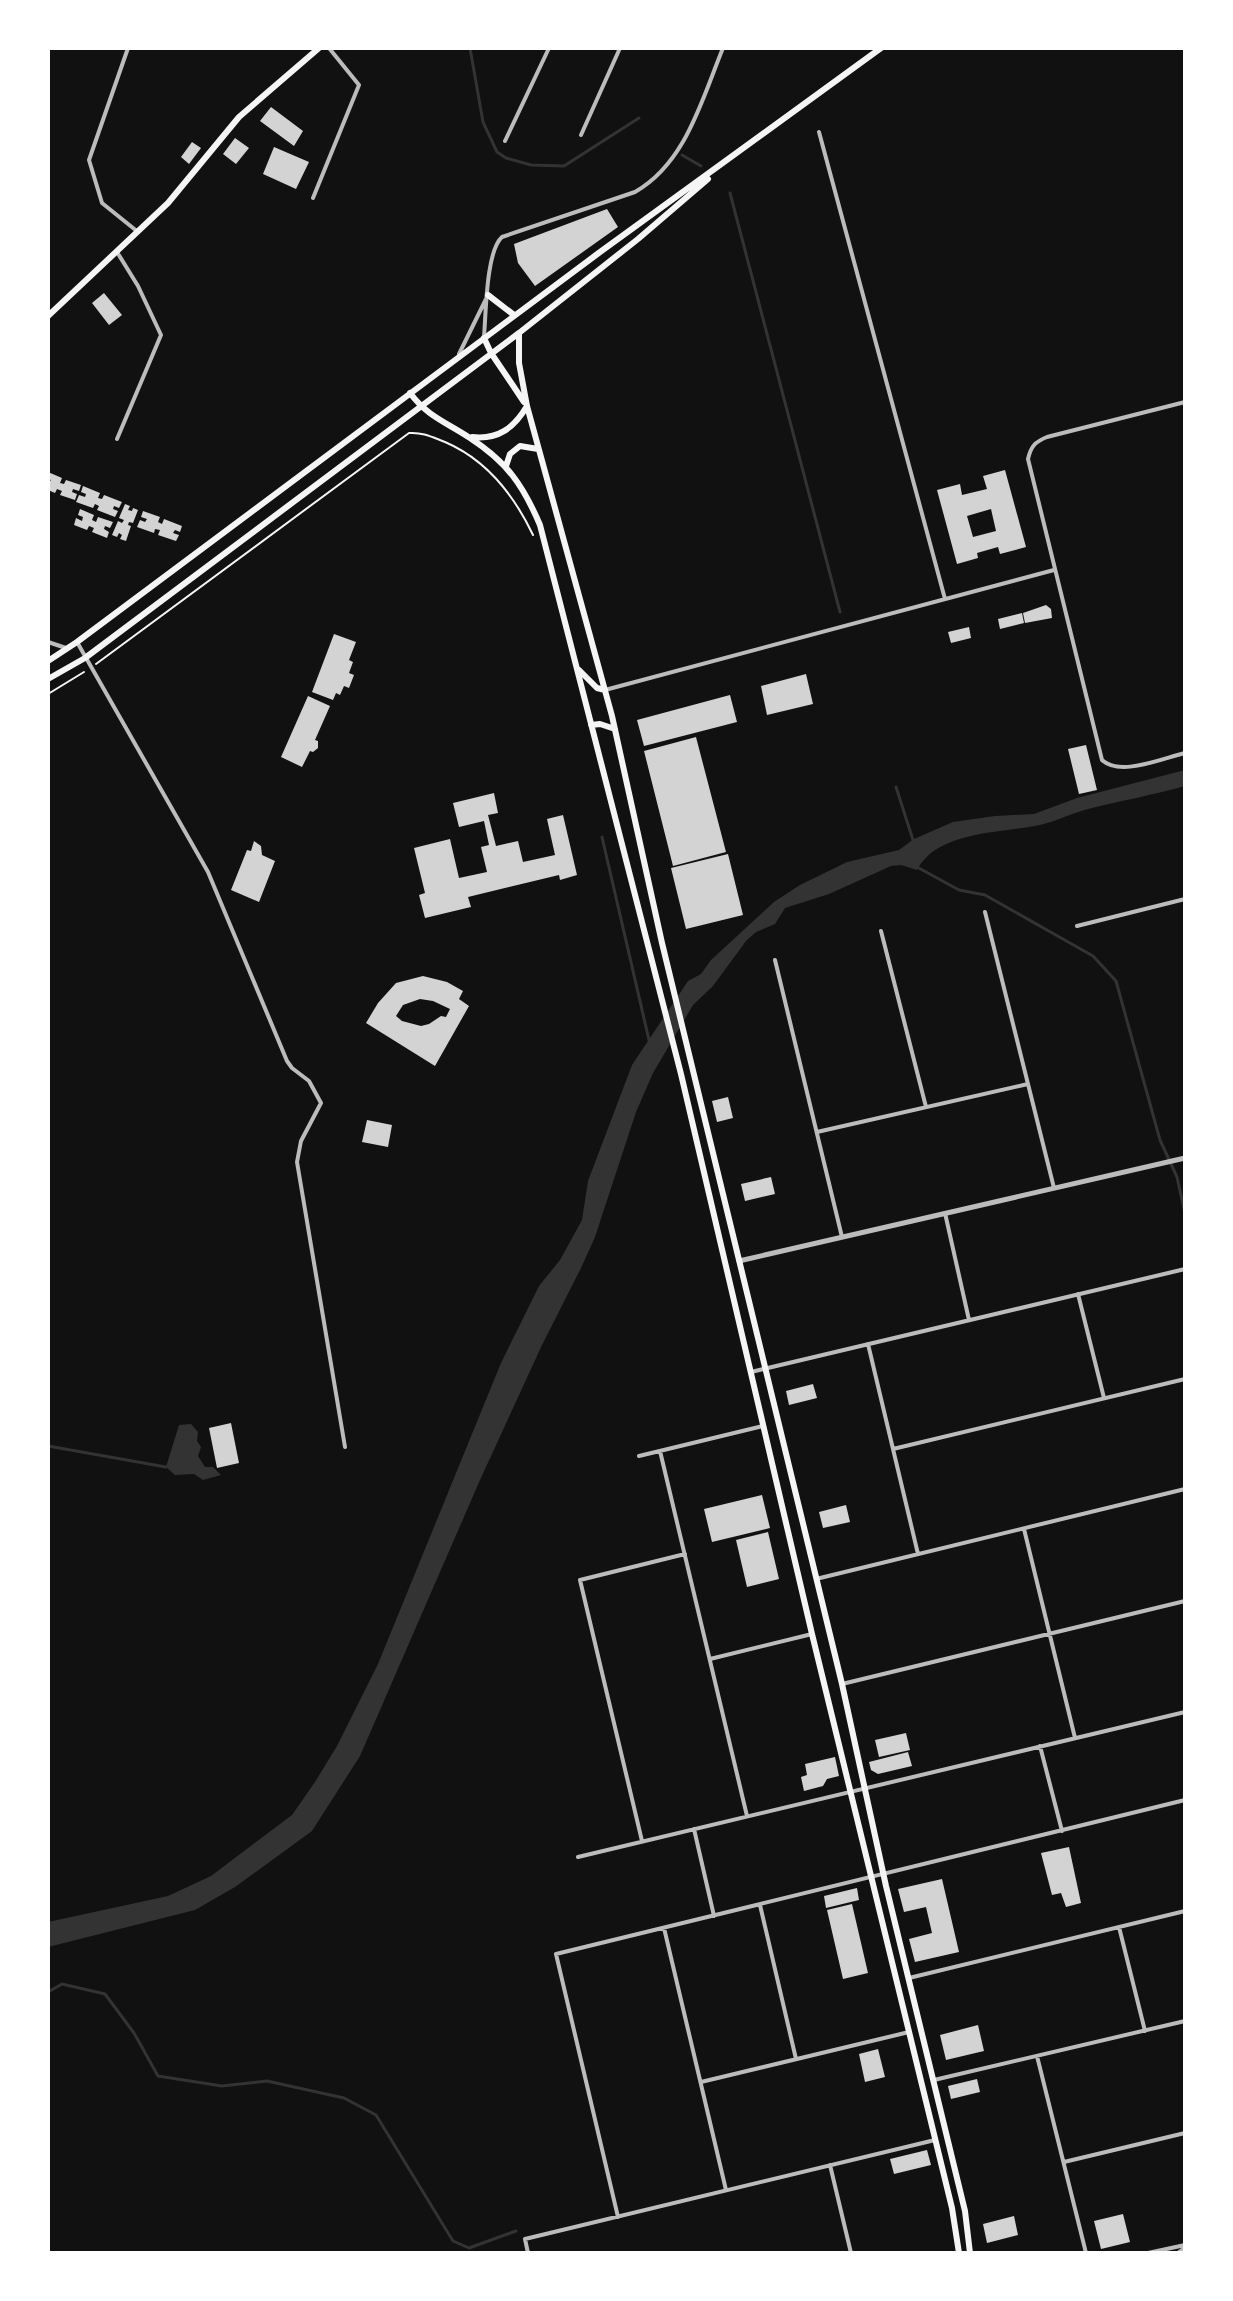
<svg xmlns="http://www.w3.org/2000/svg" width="1233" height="2301" font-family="Bitter,serif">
  <rect width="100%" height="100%" fill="#111"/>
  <!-- water -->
  <path fill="#333" d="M1185,770V786C1153,795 1120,801 1088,809C1072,813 1057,821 1040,825C1002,833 937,831 917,870L901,865L891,866L829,894L785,908L775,924L756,932L746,941L713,986L693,1005L653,1073L636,1112L595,1237L581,1268L542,1345L480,1480L360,1756L312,1831L235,1887L195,1910L48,1947V1922L168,1896L211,1876L292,1815L315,1782L337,1746L378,1664L501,1363L539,1286L560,1260L582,1220L588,1181L632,1065L688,981L701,974L711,960L774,902L800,885L847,862L899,850L914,839L953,822L995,816L1034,814L1077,798Z
    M191,1424L198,1432L197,1441L201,1447L198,1456L205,1467H213L221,1475L203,1480L194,1474L175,1475L166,1467L179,1425Z"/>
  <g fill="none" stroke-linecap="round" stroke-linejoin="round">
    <!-- stream -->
    <path stroke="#333" stroke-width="3" d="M470,48L483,122L497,152L506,158L531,165L564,166L639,118
      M682,155L701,166
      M730,193L840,612
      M896,787L913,840
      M602,837L649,1040
      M917,867L959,890L985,895L1093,956L1116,981L1160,1140L1177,1177L1185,1214
      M48,1446L166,1467
      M48,1992L62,1984L105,1994L134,2033L158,2076L222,2086L267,2081L344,2098L376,2115L453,2241L469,2248L516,2231"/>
  </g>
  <!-- building -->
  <path fill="#d3d3d3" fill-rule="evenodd" d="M271,107L303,131L294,146L260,121Z
    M235,138L249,148L236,164L223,154Z
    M192,142L201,148L189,164L181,157Z
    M274,147L309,162L296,189L263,174Z
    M607,209L618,227L535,286L518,263L514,244Z
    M104,293L122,315L109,325L92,303Z
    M1005,470L1026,547L1000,554L998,547L977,553L978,558L957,564L937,490L960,484L962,495L987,489L983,476ZM991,509L996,531L973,537L967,516Z
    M48,472L62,478L60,483L64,484L66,480L81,485L79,491L73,489L72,492L77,494L75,500L60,495L62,491L57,489L55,493L48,490V483L51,480L48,479Z
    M83,486L100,493L98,498L102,499L104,495L122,502L119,508L114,506L113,509L118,511L115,517L97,510L99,506L95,504L93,508L76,502L79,495L85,497L86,494L81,492Z
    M125,504L130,506L128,510L132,511L133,508L138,510L133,523L129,522L128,525L131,526L126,541L120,539L122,535L119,533L117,537L112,535L118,521L122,523L124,520L119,518Z
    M80,509L94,515L92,520L96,522L98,517L113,522L110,528L105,526L104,529L109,532L107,538L92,532L94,528L89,526L87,530L74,525L76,518L82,521L83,517L78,515Z
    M143,511L160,517L158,522L162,524L164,519L182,526L180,532L175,530L173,533L179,535L176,541L158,535L160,530L155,529L154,533L137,527L140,520L145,522L147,519L141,517Z
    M1046,605L1051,609L1052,618L1025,623L1023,613Z
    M1022,613L1024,623L1000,629L998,619Z
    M969,627L971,638L951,643L948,632Z
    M334,634L356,642L349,660L353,662L349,673L354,675L349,688L344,686L340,695L336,693L333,700L312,692Z
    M806,674L813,704L767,715L761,686Z
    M730,695L737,722L644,746L637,720Z
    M308,696L330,706L315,740L318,741V748L313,752L310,751L302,767L281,757Z
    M696,737L726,852L673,866L644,751Z
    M1086,745L1097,790L1079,794L1068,749Z
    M494,793L498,813L488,815L496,846L518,841L523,862L555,855L547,819L563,815L577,875L560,880L559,875L468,897L471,907L425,918L419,895L425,893L414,848L450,839L459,878L487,872L481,847L489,845L484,821L459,827L453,803Z
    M254,841L261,846L262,855L275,861L259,902L231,890L247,850L251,851Z
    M728,854L743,915L686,929L671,868Z
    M423,976L447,982L463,991L459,999L469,1006L435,1066L366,1023L378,1003L396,983ZM420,999L433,1001L450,1009L446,1017L441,1016L429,1024L421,1026L402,1021L396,1016L403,1005Z
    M728,1097L733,1118L717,1122L712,1101Z
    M367,1120L392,1125L388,1147L362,1142Z
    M771,1177L775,1194L745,1201L741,1184Z
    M813,1384L817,1398L789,1405L786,1391Z
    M231,1423L239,1463L217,1468L209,1428Z
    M762,1495L770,1528L712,1542L704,1509Z
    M846,1505L850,1522L823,1528L819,1512Z
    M768,1532L779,1579L747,1587L736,1540Z
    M906,1733L910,1750L879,1757L875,1740Z
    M908,1752L912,1766L878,1774L871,1770L869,1762Z
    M835,1757L839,1776L827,1779L823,1786L804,1791L801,1777L807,1775L805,1764Z
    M1069,1847L1081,1903L1066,1907L1061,1893L1052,1895L1041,1853Z
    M942,1879L959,1952L915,1962L909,1939L932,1933L926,1907L904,1912L898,1889Z
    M857,1888L859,1900L826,1908L824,1896Z
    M852,1904L868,1973L843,1979L827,1910Z
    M978,2025L984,2051L946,2060L940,2035Z
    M878,2049L885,2077L865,2082L859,2054Z
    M977,2079L980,2092L951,2099L948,2086Z
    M927,2150L931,2165L894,2174L890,2159Z
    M1123,2214L1130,2242L1101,2249L1094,2221Z
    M1014,2216L1018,2235L987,2243L983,2224Z"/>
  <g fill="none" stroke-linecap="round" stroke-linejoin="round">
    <!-- path -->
    <path stroke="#f5f5f5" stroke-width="2" d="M96,664L409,433C423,432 432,437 445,442C487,460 514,495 533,535
      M48,694L84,672"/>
    <!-- minor -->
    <path stroke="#bcbcbc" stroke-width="4" d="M128,48L89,160L102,203L138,232
      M819,132L945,599
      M581,135L620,48
      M505,141L549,48
      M313,198L359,85L329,48
      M484,337C486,314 486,251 502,237L635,192C686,163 702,99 723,48
      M459,354L487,297
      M1185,402L1047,437C1035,442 1031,446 1028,459L1102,760C1120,777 1163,758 1185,753
      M117,439L161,335L138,286L117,252
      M48,642L66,648
      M77,642L208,872L287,1061L292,1068L309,1081L321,1103L301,1141L297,1162L345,1447
      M605,690L1054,570
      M985,912L1054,1188
      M1077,926L1185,899
      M881,931L926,1107
      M775,960L842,1237
      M817,1132L1028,1084
      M945,1213L969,1320
      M1078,1294L1104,1398
      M868,1344L918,1554
      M751,1372L1185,1269
      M893,1449L1185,1379
      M660,1451L747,1816
      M639,1456L763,1426
      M1024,1529L1075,1738
      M816,1579L1185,1489
      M710,1659L812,1634
      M842,1684L1185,1601
      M1040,1746L1062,1831
      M694,1829L714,1916
      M642,1841L580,1580L685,1554
      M578,1857L1185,1712
      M760,1905L796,2059
      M1119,1927L1145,2031
      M664,1928L726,2190
      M909,1978L1185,1911
      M1037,2056L1086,2253
      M934,2080L1185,2021
      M701,2082L909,2032
      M1064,2162L1185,2133
      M830,2165L851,2253
      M618,2217L556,1954L1185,1800
      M528,2253L525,2239L935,2140
      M1148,2253L1185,2245
      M1178,2253L1185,2248"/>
    <!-- tertiary -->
    <path stroke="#bcbcbc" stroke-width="5" d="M739,1261L1185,1158"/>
    <!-- secondary -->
    <path stroke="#f5f5f5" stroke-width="6" d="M48,316L168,203L239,117L319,48"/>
    <!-- primary -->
    <path stroke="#f5f5f5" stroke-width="6" d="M488,295L514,315
      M519,333V363L527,406L612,716L662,943L842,1684L886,1886L965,2211L970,2253
      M484,338L491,353L524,402
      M410,393C428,417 446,422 470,438C507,462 523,485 540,525L681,1074L812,1634L952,2208L959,2253
      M472,437C498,440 514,428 527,406
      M506,466L510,454L520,446L538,449
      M48,661L77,642L596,255L881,48
      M579,670L597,688L605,690
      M48,679L85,658L519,333L638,239L708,179
      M591,725L600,724L615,729"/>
  </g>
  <!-- border -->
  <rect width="1233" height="2301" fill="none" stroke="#ffffff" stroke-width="100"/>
</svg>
